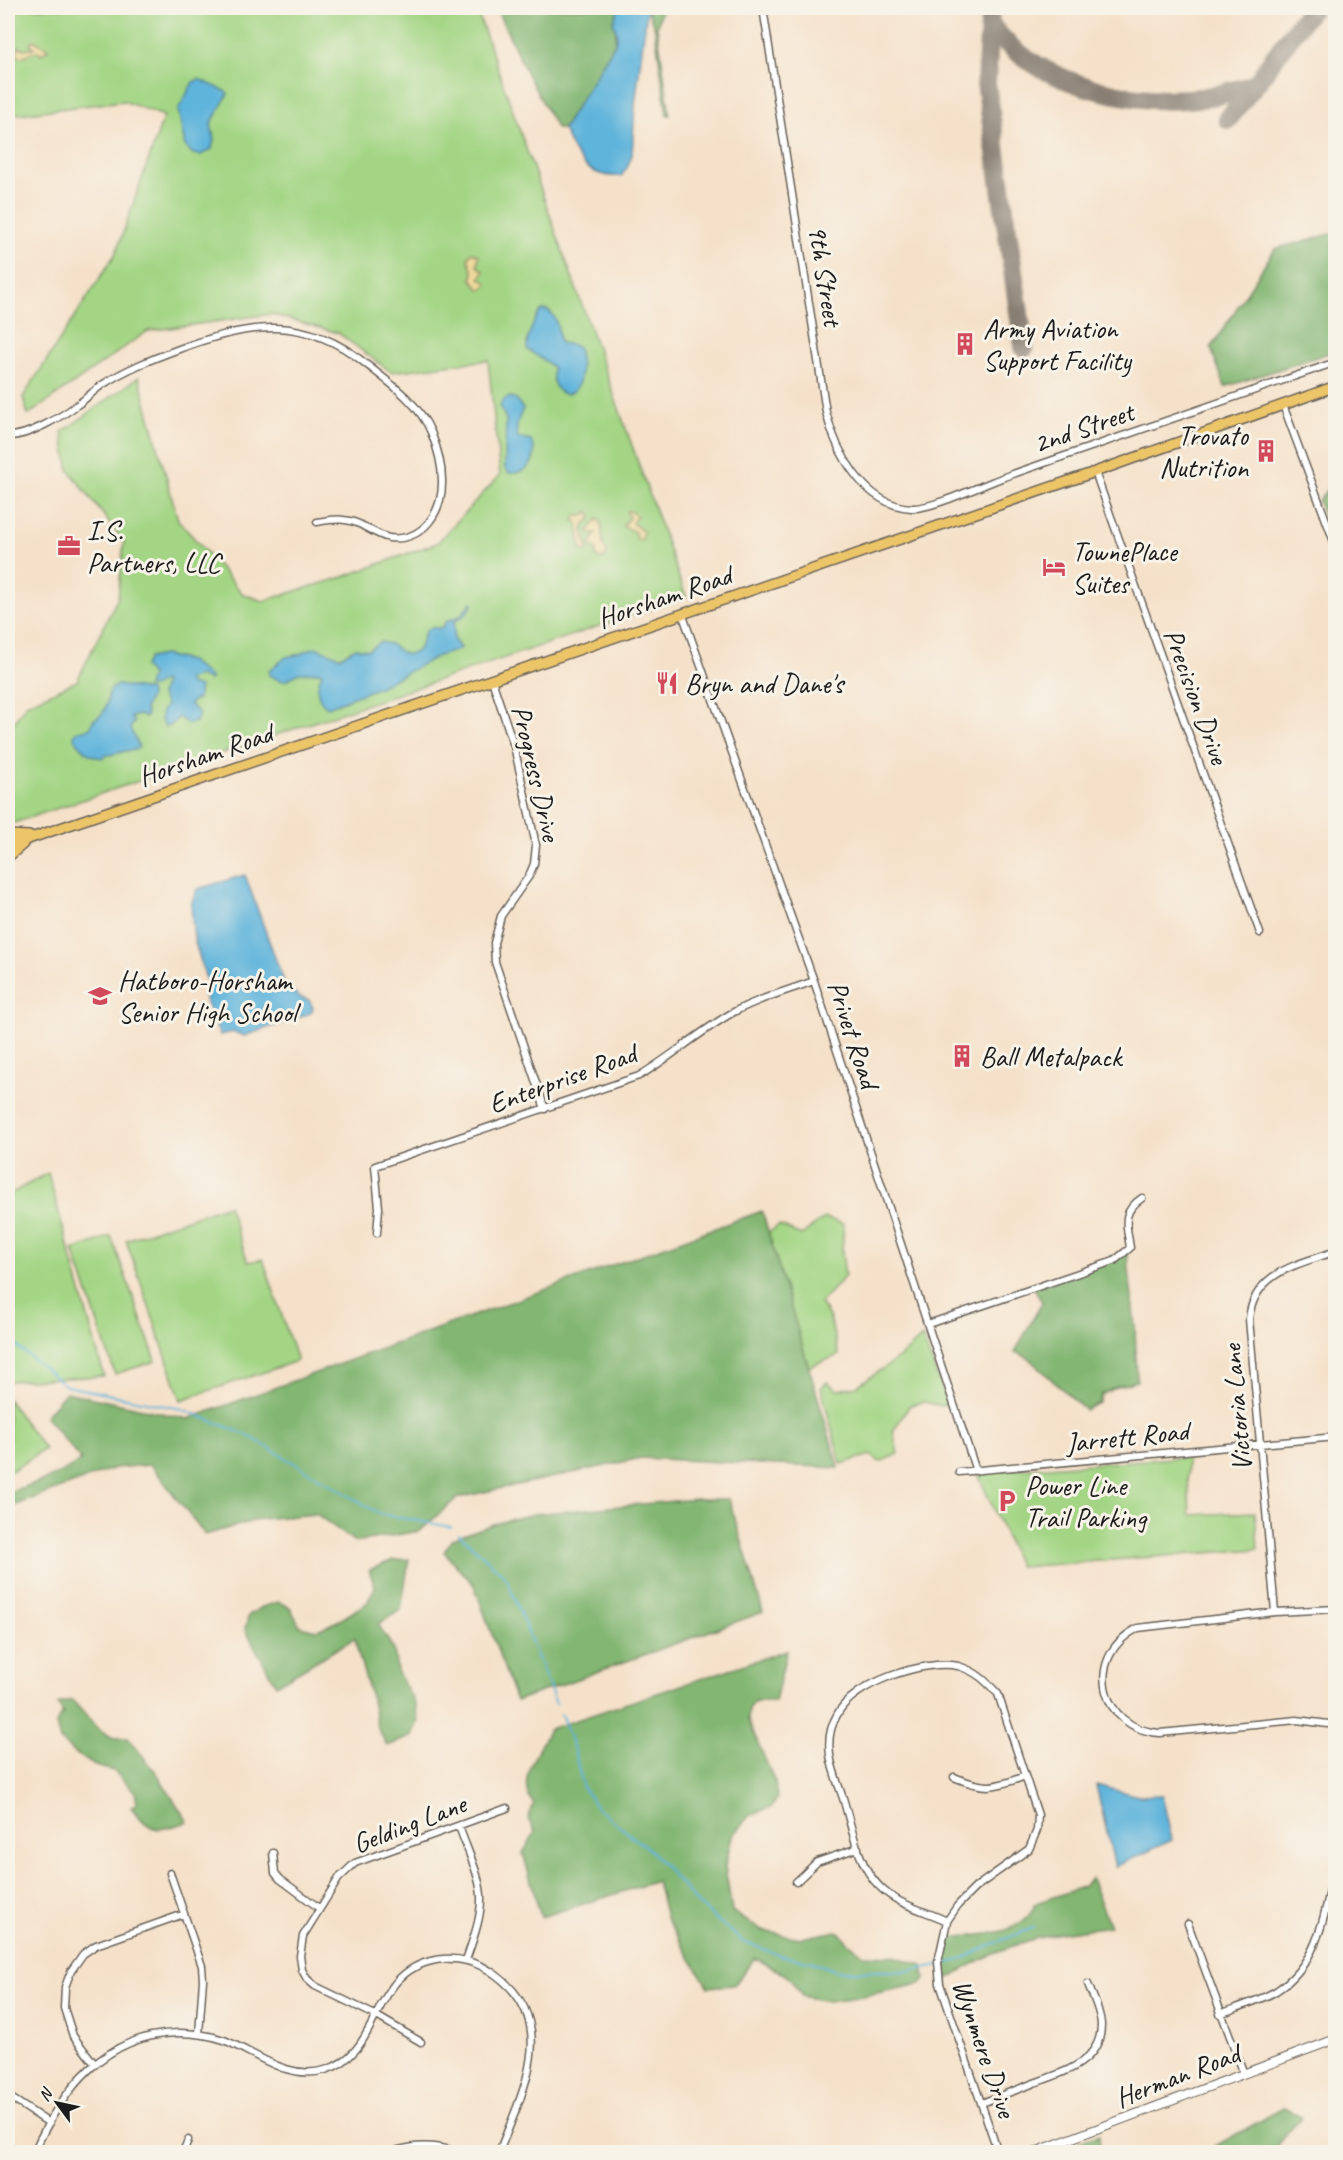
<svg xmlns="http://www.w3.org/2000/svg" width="1343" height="2160" font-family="Caveat,sans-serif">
  <rect width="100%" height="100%" fill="#f7f3e8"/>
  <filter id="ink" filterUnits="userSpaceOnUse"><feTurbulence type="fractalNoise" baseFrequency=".0167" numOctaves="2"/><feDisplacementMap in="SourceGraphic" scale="12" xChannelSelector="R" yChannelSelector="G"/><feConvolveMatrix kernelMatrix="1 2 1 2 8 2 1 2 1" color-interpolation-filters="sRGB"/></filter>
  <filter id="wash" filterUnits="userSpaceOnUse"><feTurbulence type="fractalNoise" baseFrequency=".008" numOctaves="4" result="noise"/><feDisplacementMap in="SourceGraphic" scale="24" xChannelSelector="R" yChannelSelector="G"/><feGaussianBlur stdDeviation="1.35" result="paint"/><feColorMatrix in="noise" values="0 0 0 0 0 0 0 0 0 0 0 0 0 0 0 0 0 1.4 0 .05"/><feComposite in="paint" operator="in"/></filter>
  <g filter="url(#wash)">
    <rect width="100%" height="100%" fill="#f5e1c9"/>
    <!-- green -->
    <path fill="#a3d584" stroke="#607850" stroke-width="1.5" d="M8,8H476L686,597L11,824L8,822V732L26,704L77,681L118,597L124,542L69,470L62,432L139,377L178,520L243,594L263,601L343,577L437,543L500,475L488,360L391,372L338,333L271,314L148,331L28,415L23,397L116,253L164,116L123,101L19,114L8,109Z
      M48,1173L104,1376L8,1381V1195Z
      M228,1205L248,1262L263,1259L297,1361L181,1400L126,1240Z
      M825,1218L844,1224L842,1252L845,1276L820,1303L829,1316L839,1355L808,1367L768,1233L779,1225L801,1235Z
      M111,1236L156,1361L115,1374L73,1250Z
      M922,1337L948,1403L942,1406L924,1402L910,1405L893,1431L898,1454L880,1462L870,1455L841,1464L821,1388L827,1382L838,1390L857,1386L900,1357Z
      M8,1400L45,1449L8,1473Z
      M1187,1457L1190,1515L1255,1512L1258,1549L1019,1567L977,1472Z"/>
    <!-- forest -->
    <path fill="#82b672" stroke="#4f6947" stroke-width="1.5" d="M496,8H620C613,17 617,32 615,44L563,129H557L527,74Z
      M647,8H662L657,27L670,115H667L655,29Z
      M1335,233V351L1225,387L1211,348L1275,249Z
      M1335,479V548L1318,501Z
      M762,1211L839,1468L641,1458L457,1498L420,1531L355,1542L316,1514L260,1519L205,1535L151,1465L114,1468L8,1508V1492C34,1484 59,1477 81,1460L45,1416L66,1392L188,1419Z
      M1127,1251L1135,1327L1137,1381L1116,1387L1101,1395L1099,1403L1085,1410L1027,1357L1015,1352L1042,1302L1034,1288Z
      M696,1499H729L763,1612L516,1701L474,1585L444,1552L452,1539L496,1523L534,1514Z
      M409,1559L401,1610L378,1624L394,1650L397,1671L415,1704L418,1722L411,1737L387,1746L377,1726L372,1700L358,1653L355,1638L276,1685L245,1629L249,1615L262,1607L279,1602L290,1607L300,1626L317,1630L340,1620L367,1603L375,1587L369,1570L393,1560Z
      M787,1650L775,1701H755L749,1709L748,1720L775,1782L777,1798L772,1807L750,1815L732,1836L725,1866L732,1911L762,1931L801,1938L837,1931L851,1945L864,1955L892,1956L923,1965L925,1979L920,1984L858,1997L828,2001L802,1996L789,1977L755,1958L734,1985L708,1987L666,1918L657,1881L541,1917L523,1853L535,1832L528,1819L534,1804C514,1783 539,1750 549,1729Z
      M72,1700L97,1728L113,1738H128L155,1771L188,1822C157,1831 152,1835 131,1807L137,1803L135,1792L114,1771L95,1766L72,1751L60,1740L56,1724L63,1713L58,1704Z
      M1091,1879L1110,1926C1090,1929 1070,1931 1050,1935C1014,1943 977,1960 946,1980L945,1954L950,1938C980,1934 1023,1937 1036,1903L1082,1887Z
      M1283,2108L1302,2116C1294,2129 1279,2136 1276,2152H1210V2149Z
      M1099,2135L1100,2152H1050Z"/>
    <!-- sand -->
    <path fill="#eeda9e" stroke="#857b5d" stroke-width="1.5" d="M33,40L46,47L48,50L40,54L38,51L21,57L17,56L18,46L24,49L34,48L30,43Z
      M472,252L479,255L477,266L484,271L480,278L486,282L487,285L482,290L479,289L472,279L473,272L468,258Z
      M588,511L592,516L589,521L585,523L583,530L588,549L585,552L581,549L578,523L574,520L576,516H584Z
      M627,511H630L637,516L632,523L643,531L641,541L636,539L635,532L623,526L629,518Z
      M598,519L601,522L603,544L607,552L606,557L602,559L596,557V549L590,545L596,533L590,534L588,531Z"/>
    <!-- water -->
    <path fill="#5eb4db" stroke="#3d687c" stroke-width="1.5" d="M619,8L647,9L635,105L632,155L627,168L621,176C586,178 576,158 563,129L615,44L617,33L613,22Z
      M199,79L225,91L228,94L211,124L214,139L212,149L201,155L193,154L185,146L178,110L193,82Z
      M542,310C558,309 558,331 560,343L573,345L578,348C592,406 548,405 553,368C549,362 534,355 527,349C526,338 535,317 542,310Z
      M510,397L516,399L523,409C518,417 515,429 518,438L531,441C540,458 528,475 509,473L505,468L506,419L500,406L503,400Z
      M472,602L473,604L465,615L454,622V640L460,648L458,650L438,656L379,687L328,707C316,700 315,687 322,674L320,672L299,673L285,681L279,680L269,675V671L286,657L300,654L313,648H318L340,657L356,648L368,650L380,642L390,644L404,654C428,656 417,632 431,628C434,627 437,628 441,628L447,621L460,616Z
      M164,655L190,661L211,678L209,680L199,676L187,680L190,684L200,687L198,699L192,701L190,705L199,713L196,722L188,724L178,717L173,724L166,727C159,721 160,713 166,705L161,695L164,682L162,681L153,687H148L151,675L144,667L149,658Z
      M117,685L149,690L150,697L145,709L147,715L145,717L139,715L131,717L134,722L130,728L139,747L135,750C125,749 116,755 106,755L104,758C86,756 85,751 74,738L75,732L91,728L93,720C107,714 106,704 110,690Z
      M245,875L284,982L299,997L309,1000L313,1008L311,1013L244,1036L234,1032L220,1035L206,1003L204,991L207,982L194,939L191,905L197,889Z
      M1096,1785L1138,1796L1162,1795L1172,1840L1115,1867Z"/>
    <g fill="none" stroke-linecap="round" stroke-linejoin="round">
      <!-- stream -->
      <path stroke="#5eb4db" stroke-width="2" d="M8,1339L66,1386L182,1409L247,1435L380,1514L451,1527
        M459,1534L506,1577L556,1704
        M561,1714L574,1749L583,1788L599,1810L653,1853L698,1904L743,1942L783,1956L813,1962L837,1971H911L961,1960L988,1946L1035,1927"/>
      <!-- taxiway -->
      <path stroke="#887e72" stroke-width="20" d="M989,8L990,24L986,83L1024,348
        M990,24C1036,89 1159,115 1232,91C1239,89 1248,88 1254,84C1260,81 1264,72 1268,66C1283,47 1297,27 1312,8
        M1228,119L1255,84"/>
    </g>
  </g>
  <g filter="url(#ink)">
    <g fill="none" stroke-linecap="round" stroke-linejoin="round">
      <!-- minor casing -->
      <g stroke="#686159" stroke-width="9">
        <path id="minor" d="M763,8L826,412C836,452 864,505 911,508C931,510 988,482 1010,475C1118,437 1227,400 1336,362
          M1283,405L1336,547
          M8,436C27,437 61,417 77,405C86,399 93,391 102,385C126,369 152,359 179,349C248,323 305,314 366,364C391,384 418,402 431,432C437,447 442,464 442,480C443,512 423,542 389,538C381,536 372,531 365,527C348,517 334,519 317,522
          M1095,472L1260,933
          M682,613L814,981L976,1471
          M492,680L514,746L536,845L534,864L529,876L501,916L494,943L495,962L545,1109
          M377,1233L379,1208L375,1166L639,1076C671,1057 699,1032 732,1013C756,999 787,991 814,981
          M928,1324L1114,1261L1130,1248C1127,1225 1120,1213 1142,1198
          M959,1472L1336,1437
          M1336,1609L1275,1612L1138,1628C1083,1656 1099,1729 1160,1733L1297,1720L1336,1725
          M1275,1612L1249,1319C1254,1271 1298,1265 1336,1251
          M954,1777C984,1790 995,1788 1025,1776
          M459,1826C466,1848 479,1872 481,1895C482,1916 473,1940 466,1960
          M273,1853L275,1873L280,1879L319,1908
          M170,1873L202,1966L203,1980L199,2034
          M796,1882L817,1862L858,1848
          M947,1921C924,1910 897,1905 879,1886C857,1864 852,1827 843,1798C838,1784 832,1769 830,1755C828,1741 830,1727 837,1715C852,1683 925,1659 958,1666C976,1671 986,1681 998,1694L1038,1815L1037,1830L1029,1849L976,1887L958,1905L947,1921L938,1962L940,1984L998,2152
          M1188,1924L1244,2074
          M1220,2014C1238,2007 1259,2001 1276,1991C1321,1962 1325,1910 1336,1862
          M421,2042L375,2015L315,1986L307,1979L302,1970L300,1956L303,1936L339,1878L355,1863L507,1808
          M94,2063L73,2036L64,2008L65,1987L71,1971L83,1954L96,1945L184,1914
          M8,2096L49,2123
          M982,2103C999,2096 1017,2090 1034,2083C1063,2073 1102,2062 1101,2024C1100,2010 1093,1997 1088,1984
          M34,2152C62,2090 104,2034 179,2033C194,2033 209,2035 224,2040C256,2053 288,2081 325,2070C384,2053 368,1972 436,1960C457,1956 479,1962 496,1975C561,2023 522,2093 499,2152
          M183,2152L188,2140
          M392,2152C413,2145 436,2145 457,2152"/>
      </g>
      <!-- tertiary casing -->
      <g stroke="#686159" stroke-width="10">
        <path id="tertiary" d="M1035,2152L1336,2039"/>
      </g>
      <!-- primary casing -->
      <g stroke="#686159" stroke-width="12">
        <path id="primary" d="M8,835L29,836
          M8,846L1095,472L1336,386
          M8,857L23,844"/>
      </g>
      <!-- minor -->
      <use href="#minor" stroke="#fff" stroke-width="6"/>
      <!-- tertiary -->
      <use href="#tertiary" stroke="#fff" stroke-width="8"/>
      <!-- primary -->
      <use href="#primary" stroke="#edc569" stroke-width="9"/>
    </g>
  </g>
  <!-- icons -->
  <defs>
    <g id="building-bare" transform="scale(1.8)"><path d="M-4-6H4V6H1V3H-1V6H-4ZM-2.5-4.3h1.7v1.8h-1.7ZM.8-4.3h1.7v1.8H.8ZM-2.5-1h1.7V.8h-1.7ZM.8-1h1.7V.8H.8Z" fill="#d1495b" stroke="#f7f3e8" stroke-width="2.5" paint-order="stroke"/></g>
    <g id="office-bare" transform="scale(1.8)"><path d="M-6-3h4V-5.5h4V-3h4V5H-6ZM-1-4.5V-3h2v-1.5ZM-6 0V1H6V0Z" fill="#d1495b" stroke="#f7f3e8" stroke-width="2.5" paint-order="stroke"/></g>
    <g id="hotel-bare" transform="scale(1.8)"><path d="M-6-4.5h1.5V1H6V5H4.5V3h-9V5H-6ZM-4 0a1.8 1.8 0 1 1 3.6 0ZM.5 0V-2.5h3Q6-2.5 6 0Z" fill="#d1495b" stroke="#f7f3e8" stroke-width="2.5" paint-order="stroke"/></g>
    <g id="restaurant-bare" transform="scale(1.8)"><path d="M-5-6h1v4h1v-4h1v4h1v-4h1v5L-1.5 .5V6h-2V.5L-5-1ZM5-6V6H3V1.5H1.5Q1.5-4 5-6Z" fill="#d1495b" stroke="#f7f3e8" stroke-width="2.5" paint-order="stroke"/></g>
    <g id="school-bare" transform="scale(1.8)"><path d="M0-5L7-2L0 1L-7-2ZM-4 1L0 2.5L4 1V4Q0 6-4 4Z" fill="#d1495b" stroke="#f7f3e8" stroke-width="2.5" paint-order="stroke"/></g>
    <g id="parking-bare" transform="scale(1.8)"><path d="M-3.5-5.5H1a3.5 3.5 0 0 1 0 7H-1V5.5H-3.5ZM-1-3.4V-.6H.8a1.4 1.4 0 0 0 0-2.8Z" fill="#d1495b" stroke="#f7f3e8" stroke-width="2.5" paint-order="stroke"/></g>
  </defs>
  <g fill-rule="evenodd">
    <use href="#building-bare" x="965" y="344"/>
    <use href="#building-bare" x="1266" y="451"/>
    <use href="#office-bare" x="69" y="546"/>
    <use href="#hotel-bare" x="1054" y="567"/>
    <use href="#restaurant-bare" x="667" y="683"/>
    <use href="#school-bare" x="100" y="996"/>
    <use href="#building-bare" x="962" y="1056"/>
    <use href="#parking-bare" x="1007" y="1501"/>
  </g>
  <g text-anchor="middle" stroke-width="6" stroke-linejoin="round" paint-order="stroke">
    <!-- street labels -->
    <g font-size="28" fill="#1c1c1c" stroke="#f7f3e8">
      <text transform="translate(826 275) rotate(81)" y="10">9th Street</text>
      <text transform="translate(1083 427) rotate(-19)" y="10">2nd Street</text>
      <text transform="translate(664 596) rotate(-19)" y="10">Horsham Road</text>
      <text transform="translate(1197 696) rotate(70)" y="10">Precision Drive</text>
      <text transform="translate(205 754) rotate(-19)" y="10">Horsham Road</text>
      <text transform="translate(537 773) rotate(77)" y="10">Progress Drive</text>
      <text transform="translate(854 1034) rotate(72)" y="10">Privet Road</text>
      <text transform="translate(562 1078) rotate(-20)" y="10">Enterprise Road</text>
      <text transform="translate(1236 1408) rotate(-95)" y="10">Victoria Lane</text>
      <text transform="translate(1127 1436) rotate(-6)" y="10">Jarrett Road</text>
      <text transform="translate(409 1823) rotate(-21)" y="10">Gelding Lane</text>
      <text transform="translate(985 2048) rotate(71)" y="10">Wynmere Drive</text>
      <text transform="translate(1177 2075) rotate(-21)" y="10">Herman Road</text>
    </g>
    <!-- poi labels -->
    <g font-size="28" fill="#1c1c1c" stroke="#f7f3e8" text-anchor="start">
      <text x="983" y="338">Army Aviation<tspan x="983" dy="32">Support Facility</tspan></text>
      <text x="1248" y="445" text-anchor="end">Trovato<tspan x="1248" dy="32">Nutrition</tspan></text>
      <text x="87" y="540">I.S.<tspan x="87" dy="32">Partners, LLC</tspan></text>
      <text x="1072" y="561">TownePlace<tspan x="1072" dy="32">Suites</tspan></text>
      <text x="685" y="693">Bryn and Dane's</text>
      <text x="118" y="990">Hatboro-Horsham<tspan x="118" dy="32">Senior High School</tspan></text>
      <text x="980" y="1066">Ball Metalpack</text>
      <text x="1025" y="1495">Power Line<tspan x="1025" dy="32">Trail Parking</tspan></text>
    </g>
  </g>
  <!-- margin -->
  <rect width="1343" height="2160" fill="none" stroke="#f7f3e8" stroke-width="30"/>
  <!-- north arrow -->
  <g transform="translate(57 2103) rotate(303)" stroke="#f7f3e8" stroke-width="4.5" paint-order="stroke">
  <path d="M0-4.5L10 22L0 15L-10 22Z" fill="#1c1c1c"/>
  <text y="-9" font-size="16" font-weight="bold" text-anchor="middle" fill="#1c1c1c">N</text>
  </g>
</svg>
